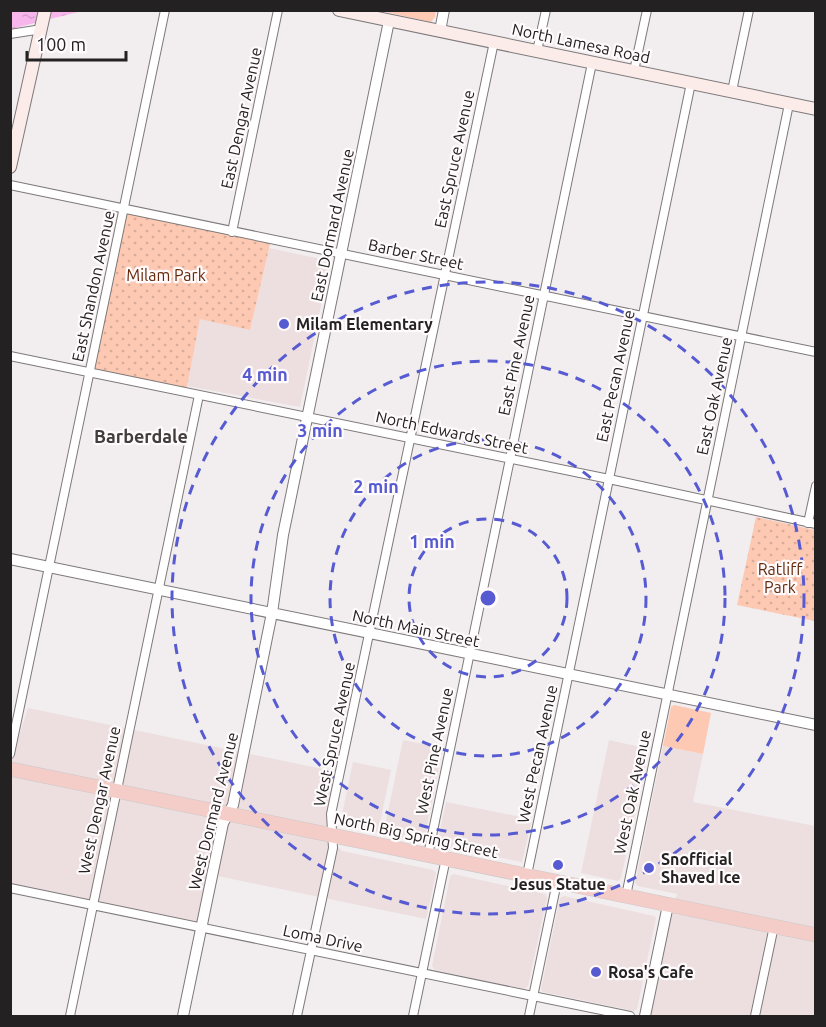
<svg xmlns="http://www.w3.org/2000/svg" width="826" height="1027" font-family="Ubuntu,sans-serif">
  <defs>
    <pattern id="park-dots" width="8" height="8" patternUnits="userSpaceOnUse" patternTransform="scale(1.5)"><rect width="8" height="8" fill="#fdc9b2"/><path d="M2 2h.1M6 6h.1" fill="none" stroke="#d9ac99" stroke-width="1.8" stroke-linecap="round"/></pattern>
    <pattern id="water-ripples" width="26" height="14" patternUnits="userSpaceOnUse" patternTransform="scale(1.5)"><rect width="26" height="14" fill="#f7b7ed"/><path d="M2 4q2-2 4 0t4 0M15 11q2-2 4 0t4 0" fill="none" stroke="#d39dcb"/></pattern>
  </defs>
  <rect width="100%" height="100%" fill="#f2edee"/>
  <!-- built -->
  <path fill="#eddfe0" d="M269,248L330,261L300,407L187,386L200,318L250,330Z
    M28,708L342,773L329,837L342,851L433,870L436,873L426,919L213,875L201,928L11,888V760Z
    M403,740L443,748L424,840L421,842L383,835Z
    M609,740L649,749L621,878L618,881L581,873Z
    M663,746L703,754L693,802L815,826V1016H645L655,966L677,894L638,886L635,883Z
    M353,762L391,770L378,832L340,824Z
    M446,802L532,819L522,862L437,845Z
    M453,874L545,894L547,898L528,986L524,989L435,970L432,966L450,877Z
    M564,896L654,916L656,918L637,1009L634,1011L543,992L541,989L560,898Z"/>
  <!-- grass -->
  <path fill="#fdc9b2" d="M381,11H436L435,17L431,22Z
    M674,705L711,713L703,754L663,746L671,707Z"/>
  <!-- park -->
  <path fill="url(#park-dots)" d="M124,209L271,240L250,330L200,319L186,392L90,372Z
    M756,517L815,530V621L737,605Z"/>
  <!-- water -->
  <path fill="url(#water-ripples)" d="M11,11H82L11,29Z"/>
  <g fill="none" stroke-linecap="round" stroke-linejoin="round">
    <!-- minor casing -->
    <g stroke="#7e797a" stroke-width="10">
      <path id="minor" d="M10,34L42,29
        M537,51L546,10
        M634,71L647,10
        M732,91L749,10
        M10,185L816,352
        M232,232L278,10
        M10,356L609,479L816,524
        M808,523L816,486
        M10,754L165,10
        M428,855L592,63
        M527,875L691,83
        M10,888L630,1016
        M626,896L789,104
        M70,1016L199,395
        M297,1016L333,848L331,814L494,42
        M413,1016L446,858
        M529,1016L557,882
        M755,1016L774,926"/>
    </g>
    <!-- tertiary casing -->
    <g stroke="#7e797a" stroke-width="12">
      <path id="tertiary" d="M440,31L444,10
        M10,559L816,725
        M183,1016L223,823L233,805L272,613L283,535L389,21
        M645,1016L668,905"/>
    </g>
    <!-- secondary casing -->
    <g stroke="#7e797a" stroke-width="14">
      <path id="secondary" d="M339,10L816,109
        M10,167L45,10"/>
    </g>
    <!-- trunk casing -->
    <g stroke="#cacaca" stroke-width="15">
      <path id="trunk" d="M10,769L816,935"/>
    </g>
    <!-- minor -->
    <use href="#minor" stroke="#fff" stroke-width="8"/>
    <!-- tertiary -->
    <use href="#tertiary" stroke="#fff" stroke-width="10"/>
    <!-- secondary -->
    <use href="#secondary" stroke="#fbecea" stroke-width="12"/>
    <!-- trunk -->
    <use href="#trunk" stroke="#f4ccc8" stroke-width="14"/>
  </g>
  <!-- distance rings -->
  <g fill="none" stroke="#575bd2" stroke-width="3" stroke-dasharray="10 8">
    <circle cx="488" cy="598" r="79"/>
    <circle cx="488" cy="598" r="158"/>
    <circle cx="488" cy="598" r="237"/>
    <circle cx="488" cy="598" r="316"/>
  </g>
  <!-- markers -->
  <g fill="#575bd2" stroke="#fffafb" stroke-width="2">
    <circle cx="284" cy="324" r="6"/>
    <circle cx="558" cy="865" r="6"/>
    <circle cx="649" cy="868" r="6"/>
    <circle cx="596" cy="972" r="6"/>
  </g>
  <g text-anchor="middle" stroke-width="4.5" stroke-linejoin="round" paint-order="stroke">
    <!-- street labels -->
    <g font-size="16" fill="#232121" stroke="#fffafb">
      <text transform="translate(581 43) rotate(12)" y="6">North Lamesa Road</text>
      <text transform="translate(241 118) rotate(-78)" y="6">East Dengar Avenue</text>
      <text transform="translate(454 159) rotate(-78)" y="6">East Spruce Avenue</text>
      <text transform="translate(332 225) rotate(-78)" y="6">East Dormard Avenue</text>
      <text transform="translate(416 254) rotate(12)" y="6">Barber Street</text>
      <text transform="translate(93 286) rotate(-78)" y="6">East Shandon Avenue</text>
      <text transform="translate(516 355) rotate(-78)" y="6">East Pine Avenue</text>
      <text transform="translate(615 376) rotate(-78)" y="6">East Pecan Avenue</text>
      <text transform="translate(714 396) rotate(-78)" y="6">East Oak Avenue</text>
      <text transform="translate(452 432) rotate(12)" y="6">North Edwards Street</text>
      <text transform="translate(416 628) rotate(12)" y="6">North Main Street</text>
      <text transform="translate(334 734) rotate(-78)" y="6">West Spruce Avenue</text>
      <text transform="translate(434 751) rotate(-78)" y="6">West Pine Avenue</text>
      <text transform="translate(537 754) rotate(-78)" y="6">West Pecan Avenue</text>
      <text transform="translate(632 792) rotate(-78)" y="6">West Oak Avenue</text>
      <text transform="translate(99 800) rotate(-78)" y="6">West Dengar Avenue</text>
      <text transform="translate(213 811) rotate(-76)" y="6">West Dormard Avenue</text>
      <text transform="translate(416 835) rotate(12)" y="6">North Big Spring Street</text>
      <text transform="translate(323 938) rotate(12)" y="6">Loma Drive</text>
    </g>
    <!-- park labels -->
    <g font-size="16" fill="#63290a" stroke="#fffafb">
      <text x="166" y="281">Milam Park</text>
      <text x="780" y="575">Ratliff<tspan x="780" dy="18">Park</tspan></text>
    </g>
    <!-- poi labels -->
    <g font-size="16" font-weight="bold" fill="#232121" stroke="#fffafb" text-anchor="start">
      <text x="296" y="330">Milam Elementary</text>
      <text x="661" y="865">Snofficial<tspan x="661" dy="18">Shaved Ice</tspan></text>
      <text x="558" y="890" text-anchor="middle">Jesus Statue</text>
      <text x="608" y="978">Rosa's Cafe</text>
    </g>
    <!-- neighbourhood labels -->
    <g font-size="18" font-weight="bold" fill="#413d3d" stroke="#fffafb">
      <text x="141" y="443">Barberdale</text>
    </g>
  </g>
  <circle cx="488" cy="598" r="9" fill="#575bd2" stroke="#fffafb" stroke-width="3"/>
  <g font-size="18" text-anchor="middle" font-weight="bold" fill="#575bd2" stroke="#fffafb" stroke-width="4.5" stroke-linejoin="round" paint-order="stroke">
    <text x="265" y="381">4 min</text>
    <text x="320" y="437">3 min</text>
    <text x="376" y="493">2 min</text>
    <text x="432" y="548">1 min</text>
  </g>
  <!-- border -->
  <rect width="826" height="1027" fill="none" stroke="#232121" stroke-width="24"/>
  <!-- scale -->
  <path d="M27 51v9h99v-9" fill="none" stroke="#232121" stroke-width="3"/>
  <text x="36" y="51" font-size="18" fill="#232121" stroke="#fffafb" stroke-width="4.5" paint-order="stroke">100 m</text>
</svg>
